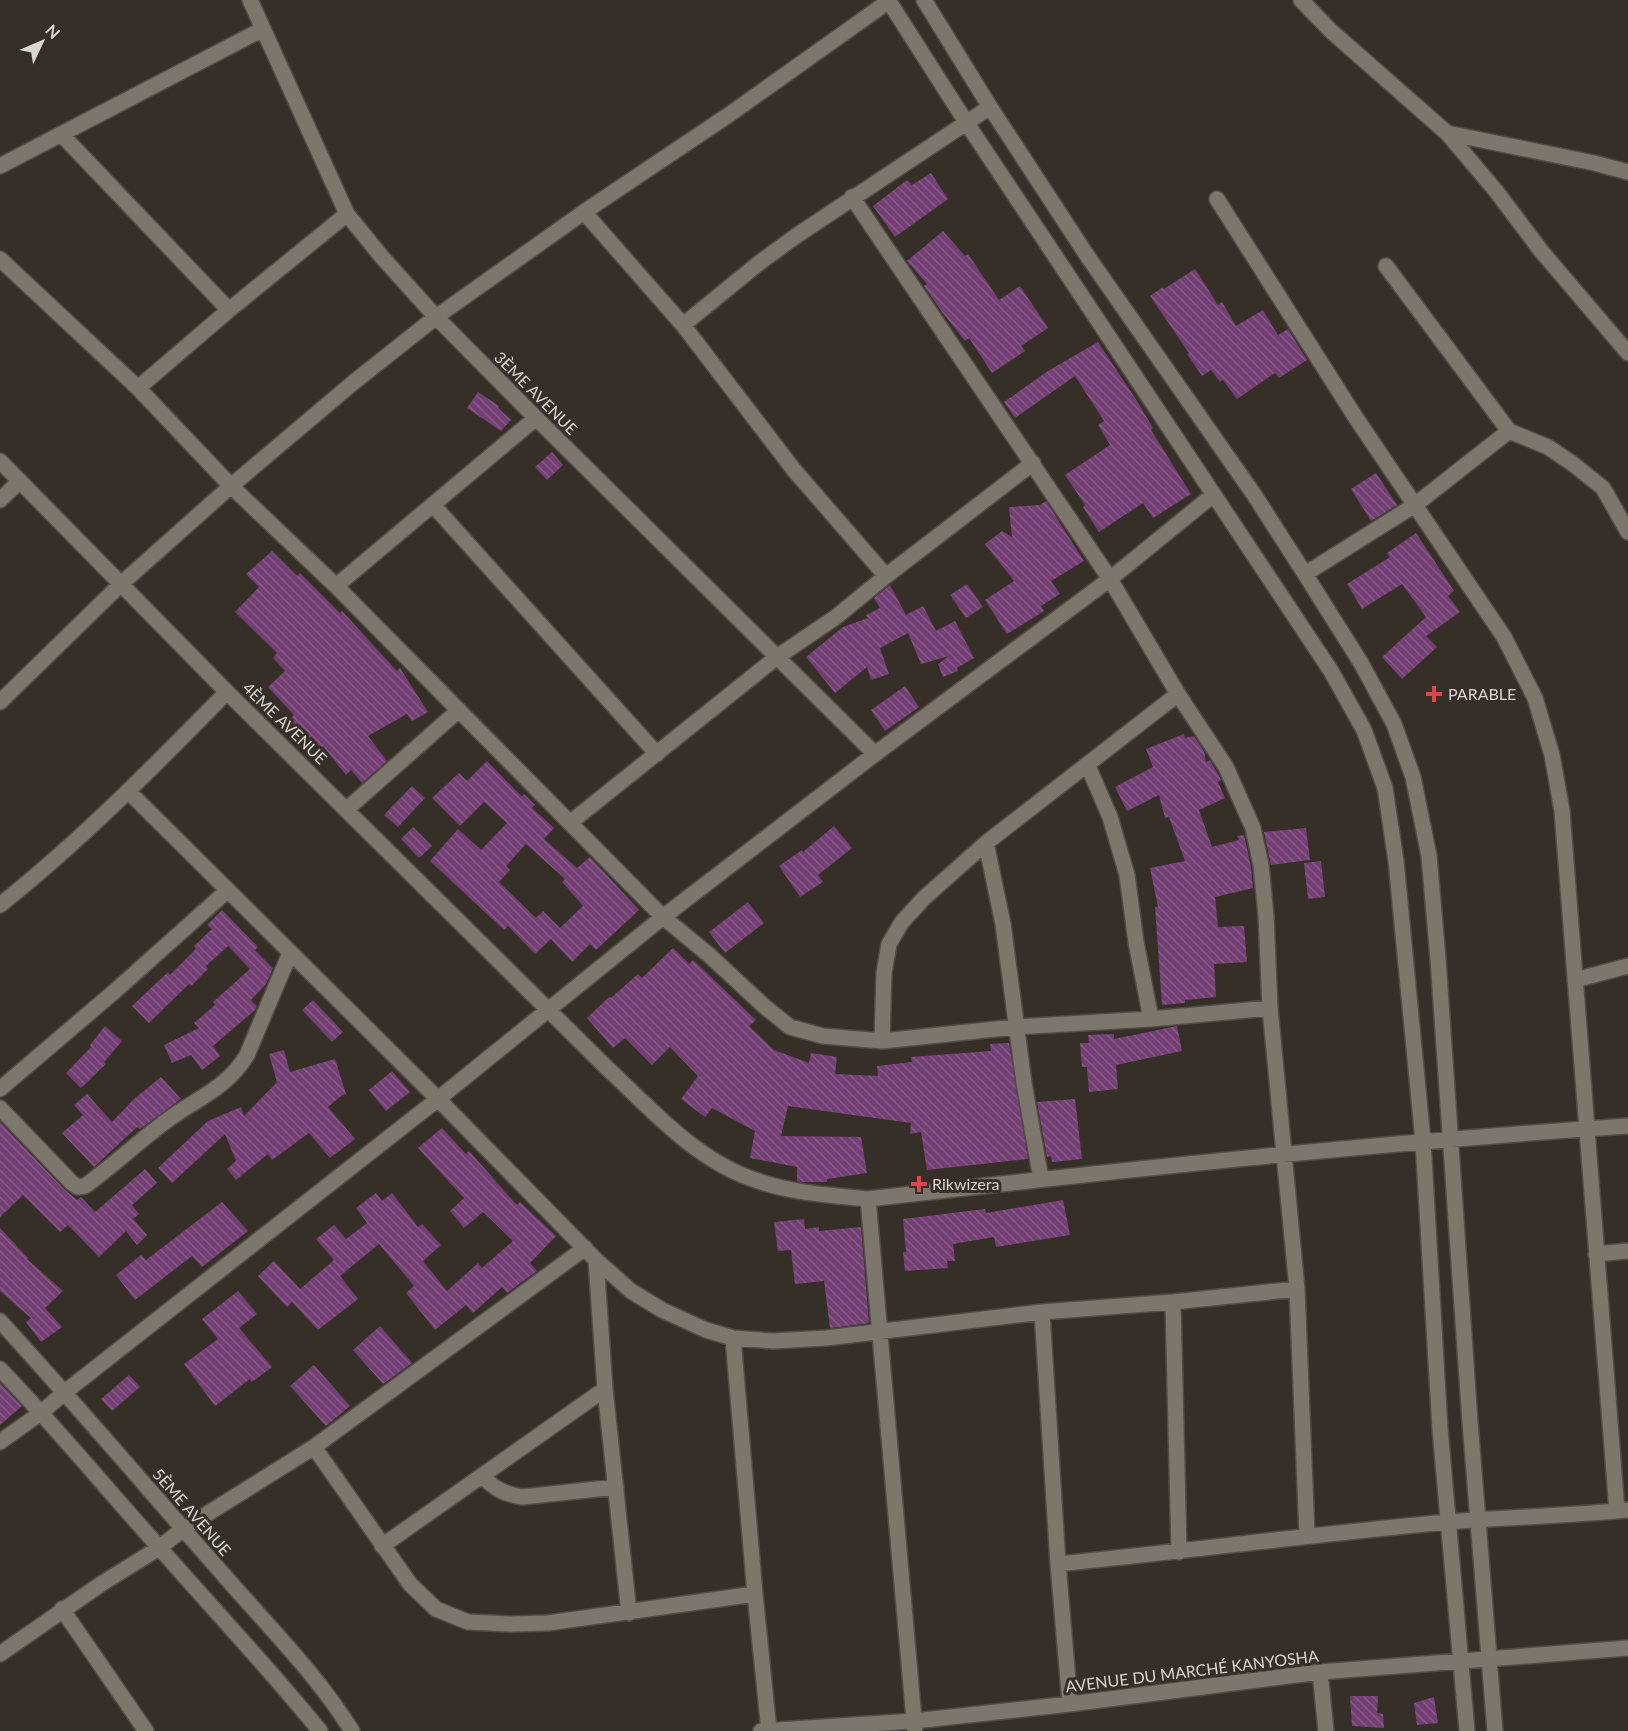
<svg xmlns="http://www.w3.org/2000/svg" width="1628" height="1731" font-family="Lato,sans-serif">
  <defs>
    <pattern id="building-back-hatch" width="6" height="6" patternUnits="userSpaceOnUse" patternTransform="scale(1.5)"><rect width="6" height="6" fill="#743f74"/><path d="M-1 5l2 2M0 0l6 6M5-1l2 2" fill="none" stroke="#875a87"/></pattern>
  </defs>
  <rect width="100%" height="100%" fill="#352f28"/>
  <!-- building -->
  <path fill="url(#building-back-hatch)" fill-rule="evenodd" d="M931,173L948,199L895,237L873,206L907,180L912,185Z
    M943,231L965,256L968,254L999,300L1020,286L1048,328L1021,346L1025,351L992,373L969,338L965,341L942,312L924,286L927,284L907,261Z
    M1195,269L1218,305L1222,302L1236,326L1263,310L1278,335L1288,329L1307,360L1279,378L1275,373L1237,399L1223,380L1220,382L1211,370L1202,376L1187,354L1189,353L1150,296L1163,287L1164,289Z
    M1098,342L1137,401L1153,428L1151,430L1191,494L1153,518L1143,503L1099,532L1083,507L1085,505L1065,475L1110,445L1098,425L1104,421L1075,376L1015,418L1004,402L1048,371Z
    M478,392L499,406L498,408L511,420L501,431L467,408Z
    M552,452L563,465L547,480L535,467Z
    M1376,473L1397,505L1371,521L1351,489Z
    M1046,501L1084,561L1051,581L1060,594L1041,606L1044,611L1007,634L985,600L1014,581L985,544L1002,531L1012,537L1009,507L1040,505Z
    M1416,533L1454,591L1448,596L1460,612L1426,636L1437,647L1402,679L1382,657L1426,617L1402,584L1362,609L1347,584L1390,557L1387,553Z
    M272,551L297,576L300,573L340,613L342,611L397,671L400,668L428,712L412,721L407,714L368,736L387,761L362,783L351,770L346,775L323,746L320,750L311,740L309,743L288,721L294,715L268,687L285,671L273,658L277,653L235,612L259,587L246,574Z
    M967,584L983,607L966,618L950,595Z
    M890,585L906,615L923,606L936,631L955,621L974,658L957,668L958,671L943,677L938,664L949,656L921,664L908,633L880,648L889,674L871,680L867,667L835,693L806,657L843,627L868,618L866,615L880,608L874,598Z
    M905,686L919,707L885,731L871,710Z
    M1184,734L1185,738L1194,736L1204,751L1206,762L1210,760L1221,780L1218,782L1225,798L1199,810L1212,847L1239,840L1237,836L1244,835L1251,867L1253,888L1215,897L1218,927L1244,926L1247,962L1214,964L1216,997L1185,1000V1003L1162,1005L1155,907H1158L1150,868L1185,861L1169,817L1165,818L1159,795L1127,811L1115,787L1153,767L1146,749Z
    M487,761L522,797L524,794L535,805L532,808L554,828L544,839L577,868L590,857L639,910L596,950L590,944L572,962L551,939L535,954L508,926L504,930L430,861L458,829L481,850L507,823L484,802L460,826L432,798L459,773L467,781ZM526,844L565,879L562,882L583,906L560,928L543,911L536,918L499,882L510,870L506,866Z
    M412,786L425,798L398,827L384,815Z
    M834,826L852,848L818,875L823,882L800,897L779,866L802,850L803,852Z
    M413,827L432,846L419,858L401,839Z
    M1306,828L1310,860L1271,865L1264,832Z
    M1321,861L1325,897L1308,899L1304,863Z
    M748,902L764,923L725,953L709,932Z
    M222,910L258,947L255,950L273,968L266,984L251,1000L257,1006L255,1010L213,1046L220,1056L202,1070L191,1055L172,1063L164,1045L199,1028L194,1023L215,1005L213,1002L250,969L228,946L206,966L208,969L191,986L189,984L149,1023L132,1006L168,972L170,975L196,949L194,946L212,929L207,925Z
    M673,948L689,964L693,960L756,1020L749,1026L774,1050L809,1063L811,1053L837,1057L835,1074L878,1076L877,1066L912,1062L911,1057L991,1051L990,1044L1009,1043L1028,1159L927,1170L921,1132L910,1134L911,1123L788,1106L781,1136L861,1137L867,1173L827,1179V1182H803L797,1181V1167L750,1158L755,1131L712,1108L705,1117L681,1099L698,1076L670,1047L652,1065L625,1038L613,1048L587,1018L609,997L611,998L638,974L642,978Z
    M313,1000L343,1032L332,1042L302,1010Z
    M105,1026L122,1041L104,1062L106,1064L81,1088L66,1073L91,1047L90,1045Z
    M1177,1026L1182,1051L1116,1065L1118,1089L1089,1092L1087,1067H1082L1080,1043H1089L1088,1035L1114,1034V1039Z
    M284,1050L290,1072L335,1059L346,1094L341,1096L328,1107L355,1139L330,1158L309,1133L272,1160L268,1154L236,1180L227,1169L236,1161L225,1134L172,1183L158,1168L208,1121L241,1107L244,1116L277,1082L269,1054Z
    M392,1071L410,1092L386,1111L369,1090Z
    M161,1077L181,1099L140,1129L137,1127L94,1167L62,1133L83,1115L74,1105L87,1094L112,1122L134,1099Z
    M1075,1099L1082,1159L1052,1162L1051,1156L1047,1157L1037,1102Z
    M0,1122L65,1190L77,1200L81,1197L95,1212L145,1169L157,1183L132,1205L139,1214L133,1219L147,1235L137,1245L126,1231L99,1257L68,1225L60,1232L23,1195L0,1217Z
    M442,1128L466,1154L469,1151L517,1205L520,1202L556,1236L530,1263L537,1271L507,1293L502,1287L473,1313L466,1305L435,1330L406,1293L414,1286L379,1244L340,1276L358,1299L318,1330L292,1302L287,1307L258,1276L274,1261L300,1289L334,1260L316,1239L334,1225L346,1239L367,1223L356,1208L376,1193L382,1201L392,1193L418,1227L422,1224L441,1245L423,1261L447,1291L478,1263L482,1268L513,1241L483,1212L464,1228L450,1211L464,1198L418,1148Z
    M1063,1200L1070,1235L996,1247L994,1237L953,1244L955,1261H947L948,1268L905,1271L903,1252H906L903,1219L985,1209L986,1213Z
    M222,1202L248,1231L202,1267L192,1256L135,1300L116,1275L141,1255L146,1260Z
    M804,1219L805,1229L819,1227V1231L861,1227L869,1323L830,1328L824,1281L795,1284L791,1250L778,1251L774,1222Z
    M0,1228L28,1258L27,1259L63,1291L45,1308L62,1327L41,1342L26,1322L31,1318L0,1291Z
    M238,1291L257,1314L239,1328L272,1367L252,1382L250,1379L215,1406L184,1364L218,1339L202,1319Z
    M380,1326L412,1363L383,1384L353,1350Z
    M314,1365L350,1406L326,1426L290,1386Z
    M129,1375L140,1387L112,1411L101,1399Z
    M0,1383L22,1406L0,1425Z
    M1350,1696H1378L1377,1713L1383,1714L1384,1728L1352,1726Z
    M1434,1697L1438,1723L1417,1725L1414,1703Z"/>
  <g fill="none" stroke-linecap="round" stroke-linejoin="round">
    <!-- minor casing -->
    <g stroke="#524c46" stroke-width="18">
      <path id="minor" d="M250,0L347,214L381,256L436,317L536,418L875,754
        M888,0L966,122L1331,671L1364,730L1385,788L1396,861L1423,1141L1440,1429L1467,1731
        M924,0L990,107L1088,257L1255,496L1305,574L1361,663L1394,724L1413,777L1429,856L1438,959L1470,1422L1495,1731
        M1301,0L1331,31L1447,133L1496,191L1542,252L1628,353
        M1447,133L1594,163L1628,172
        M61,134L229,310
        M0,166L263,29
        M852,197L1110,579L1178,694L1226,767L1253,828L1261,865L1266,916L1270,1008L1297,1289L1307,1535
        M1217,199L1356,418L1504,637L1535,698L1552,755L1562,811L1617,1511
        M584,212L683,325L794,470L886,576
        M0,259L138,388L231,486L336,586L663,917L709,955L764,1006L790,1027L823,1036L882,1041L1015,1027L1151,1019L1270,1008
        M1386,266L1509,431L1548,447L1573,464L1603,488L1628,532
        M683,325L759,263L796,236L990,107
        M138,388L229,310L347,214
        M0,461L227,692L605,1066C650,1108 695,1160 755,1180C791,1193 830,1195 868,1199C1121,1170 1374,1143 1628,1126
        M0,500L20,481
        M433,505L657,754
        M1305,574L1415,505L1509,431
        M336,586L536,418
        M0,702L121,584L231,486L354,382L436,317L584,212L730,114L889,1
        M1088,766L1110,817L1127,875L1136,942L1151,1019
        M129,792L438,1099L596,1260L631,1291L662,1310L706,1330L733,1338L773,1341L826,1338L1042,1312L1173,1302L1297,1289
        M347,809L459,710
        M571,822L777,657L836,617L886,576L1033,463
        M986,843L1003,924L1024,1083L1041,1179
        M0,905C82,840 154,766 227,692
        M1575,980L1628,966
        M882,1041L884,973L889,944L902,922L924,898L986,843L1178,694
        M0,1089L115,991L228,890
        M0,1108L72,1183L78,1187L85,1186C114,1165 140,1140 169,1119C198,1098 228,1087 247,1055L290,953
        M868,1199L915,1731
        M1596,1254L1628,1251
        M596,1260L605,1389L629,1613
        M1173,1302L1179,1552
        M1042,1312L1058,1564L1070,1704
        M0,1321C76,1404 148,1489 222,1573C266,1624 316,1673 352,1731
        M733,1338L755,1594L769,1731
        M0,1369C55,1426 105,1487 158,1546C212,1608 268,1667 320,1731
        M0,1442L42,1412L65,1392L438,1099L663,917L875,754L1110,579L1213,495
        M314,1447L410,1584L436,1609L468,1622L510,1624L548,1623L755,1594
        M482,1476C495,1489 504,1494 522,1497L616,1487
        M382,1546L605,1389
        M1058,1564C1187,1551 1317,1534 1447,1522C1507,1517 1568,1516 1628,1510
        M62,1609L146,1731
        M0,1654L101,1584L159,1548L183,1529L314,1447L585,1248
        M1320,1672L1326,1731
        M761,1731L914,1721L1070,1704L1320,1672L1628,1648"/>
    </g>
    <!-- minor -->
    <use href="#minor" stroke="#7d766d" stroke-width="15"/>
  </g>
  <!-- markers -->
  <g fill="#e0444e" stroke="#352f28" stroke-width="2">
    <path d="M1431 685h6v6h6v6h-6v6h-6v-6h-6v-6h6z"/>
    <path d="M916 1175h6v6h6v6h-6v6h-6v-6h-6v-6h6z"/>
  </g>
  <g text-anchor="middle" stroke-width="6" stroke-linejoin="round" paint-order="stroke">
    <!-- street labels -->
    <g font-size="16" fill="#dad6d1" stroke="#352f28">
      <text transform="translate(536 393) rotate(45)" y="6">3ÈME AVENUE</text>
      <text transform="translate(285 723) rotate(44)" y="6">4ÈME AVENUE</text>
      <text transform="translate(192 1512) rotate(49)" y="6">5ÈME AVENUE</text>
      <text transform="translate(1192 1671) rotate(-7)" y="6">AVENUE DU MARCHÉ KANYOSHA</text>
    </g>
    <!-- poi labels -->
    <g font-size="16" fill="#dad6d1" stroke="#352f28" text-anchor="start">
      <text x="1448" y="700">PARABLE</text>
      <text x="932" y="1190">Rikwizera</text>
    </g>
  </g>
  <!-- north arrow -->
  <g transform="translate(42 42) rotate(46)" stroke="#352f28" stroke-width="4.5" paint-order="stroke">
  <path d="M0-4.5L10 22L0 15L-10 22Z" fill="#dad6d1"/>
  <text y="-9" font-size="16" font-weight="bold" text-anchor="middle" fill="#dad6d1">N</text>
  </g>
</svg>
